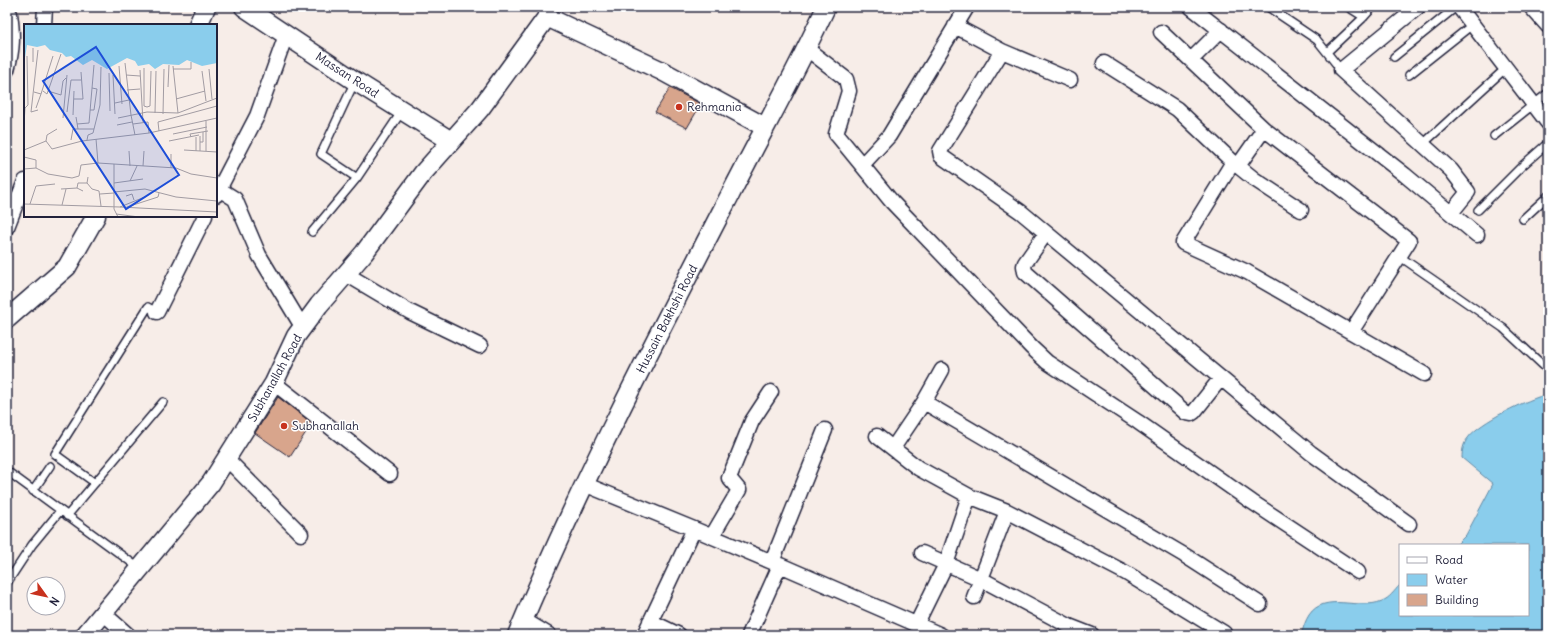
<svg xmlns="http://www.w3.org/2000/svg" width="1555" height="642" font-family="Delius,sans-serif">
  <rect width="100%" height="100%" fill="#f7ede8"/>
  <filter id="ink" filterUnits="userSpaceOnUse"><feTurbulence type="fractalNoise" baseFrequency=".025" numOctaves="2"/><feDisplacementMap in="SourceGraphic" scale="8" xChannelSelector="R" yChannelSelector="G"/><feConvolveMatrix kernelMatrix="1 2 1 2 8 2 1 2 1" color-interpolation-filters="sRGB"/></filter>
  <g filter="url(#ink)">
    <!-- water -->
    <path fill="#8acdec" stroke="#6089a5" d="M1548,394V635H1301C1303,629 1305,621 1309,615C1325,591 1359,611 1382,601C1390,598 1394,591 1400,585V615H1528V545H1456L1466,535L1493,484L1462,458C1462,451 1463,444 1468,438C1479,422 1528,399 1548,394Z"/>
    <!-- building -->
    <path fill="#d8a58c" stroke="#22223b" d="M670,88L701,104L687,128L655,112Z
      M278,397L312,423L290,457L255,433Z"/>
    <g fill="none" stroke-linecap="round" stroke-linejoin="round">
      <!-- service casing -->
      <g stroke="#22223b" stroke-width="10">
        <path id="service" d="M1268,7L1317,40L1341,70
          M1348,7L1364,17
          M1327,52L1364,17L1373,7
          M1394,57L1456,7
          M1409,75L1472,25
          M355,81L321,154L357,178
          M1494,136L1548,93
          M1423,144L1506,68
          M1478,210L1523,165L1548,143
          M1523,219L1548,196
          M312,232L357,178L402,111
          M1399,256L1503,328L1548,370
          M7,471L139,568
          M95,483L55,454L148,307L157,312
          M33,491L50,466
          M67,516L163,402
          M7,583L32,545L60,511"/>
      </g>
      <!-- minor casing -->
      <g stroke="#22223b" stroke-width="17">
        <path id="minor" d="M1191,7L1405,175L1477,235
          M1418,7L1341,70L1451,170L1468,192L1451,213
          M1459,7L1548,123
          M1531,7L1548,26
          M44,25L45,7
          M955,26L1002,51L1070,80
          M1161,32L1264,129L1409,241L1351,332
          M807,49L846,79L849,91L836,134L838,136L892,202L1032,348L1047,362L1138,422L1252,502L1358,572
          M1002,51L940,151L941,156L1021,212L1311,453L1409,524
          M1191,60L1221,30
          M1104,63L1177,109L1233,162L1254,179L1301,210
          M7,70C13,49 13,35 10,14
          M1233,162L1183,243L1247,272L1424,374
          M862,165L889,136L967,7
          M1238,166L1264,129
          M219,189L235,199L259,255L303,328
          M216,195L257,116L286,35
          M7,227L25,181
          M1046,233L1025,263L1024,266L1025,272L1186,413L1191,414L1194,412L1221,378
          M346,274L410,312L480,346
          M157,312L205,216
          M274,383L390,474
          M924,402L1184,555L1260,604
          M877,436L918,468L969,496L1007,511L1126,573L1224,633
          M893,448L924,402L942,370
          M227,459L301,534
          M584,484L694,529L772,562
          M712,536L739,490L729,478L752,421L771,392
          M922,553L981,579L1069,626L1092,635
          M780,565L941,635
          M974,597L1007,511
          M103,613L128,635
          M524,620L549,635
          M650,621L679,635
          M916,625L946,564L969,496
          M644,635L694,529
          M749,635L780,565L772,562L825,430"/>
      </g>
      <!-- tertiary casing -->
      <g stroke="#22223b" stroke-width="21">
        <path id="tertiary" d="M244,7L355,81L451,141
          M198,25L206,7
          M7,319L67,267L96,216
          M85,635L211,483L274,383L296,336L319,305L364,253L423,173L480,109L547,17L662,71L765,127
          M517,635C580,484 655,340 730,195C762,132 797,71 826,7"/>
      </g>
      <!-- service -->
      <use href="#service" stroke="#fff" stroke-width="7"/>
      <!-- minor -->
      <use href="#minor" stroke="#fff" stroke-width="14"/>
      <!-- tertiary -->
      <use href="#tertiary" stroke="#fff" stroke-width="18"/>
    </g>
  </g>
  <!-- markers -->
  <g fill="#c8321e" stroke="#fff" stroke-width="1.5">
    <circle cx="679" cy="107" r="4"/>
    <circle cx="284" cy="426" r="4"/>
  </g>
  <g text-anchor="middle" stroke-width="3" stroke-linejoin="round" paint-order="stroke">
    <!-- street labels -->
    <g font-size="12" fill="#22223b" stroke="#fff">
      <text transform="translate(347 75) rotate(33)" y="4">Massan Road</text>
      <text transform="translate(667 319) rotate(-63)" y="4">Hussain Bakhshi Road</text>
      <text transform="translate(275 378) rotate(-61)" y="4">Subhanallah Road</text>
    </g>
    <!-- poi labels -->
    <g font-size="12" fill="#22223b" stroke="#fff" text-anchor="start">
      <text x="687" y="111">Rehmania</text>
      <text x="292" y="430">Subhanallah</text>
    </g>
  </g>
  <!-- overview -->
  <g transform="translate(24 24)">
    <rect width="193" height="193" fill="#f7ede8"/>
    <path d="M0,0H193V39L178,42L163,36L155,41L139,40L131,45L125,40L114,42L111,37L103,34L83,45L68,36L59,41L47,32L42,33L38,29L26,26L21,21L13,23L3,21L0,40Z" fill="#8acdec"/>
    <path fill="none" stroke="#a29ca3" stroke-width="1" d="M9,24V38M101,39L107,91M95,42L98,80M149,42L154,89M120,44V82L123,83L126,82L127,47M149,45H167V38M185,45L188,75M116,46L119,98M178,47L182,77M85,49L86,87M89,51L91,90M102,51L116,52M144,63L145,41M103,66L116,65M19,67L23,70L37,30M24,67L37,71L39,57L42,54M10,68L17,70L29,32M50,75H59L57,48M152,75L181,67M91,79L105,76M12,84L17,70M14,86L7,88L14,26M66,86H70L73,65L68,64M43,88L47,56H57M131,89L132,47M139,90L140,45M49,91L50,67M107,91L111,111M52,93L54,105M39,94L43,51M94,94L123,88L154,89L193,74M0,100L1,84L4,81L3,32M53,100L65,99L70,41M109,100L124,98L125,109M93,101L108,98M135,107L134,98L193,82M149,110L183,103M176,112V127M167,113L166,110L184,107M172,113V127M72,115L74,139M47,116L49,105H70M63,116L64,111L69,109L76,81L77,43M22,117L23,111L33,105M145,117L175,111M176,118H179V108M0,126L22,117L28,125L58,117L125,109L193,94M160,126L193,128M105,127L106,142M182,127V97M0,133L12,136V144M90,140V185L94,193M119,142L120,127M147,144V130M0,145L12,144L24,150L48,154L55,152L57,141L74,139L152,144L167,150L193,154M106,157L113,142M63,159L68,165L75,167L77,182M90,159L119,155M53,164L54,159H63L64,153M37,165L53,164L59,167M90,168L121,165L152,173L193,177M76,170L90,169M102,172L108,170L110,176M0,180L96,183L123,172M6,180L12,162L31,160M38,181L42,165M96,183L193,188M103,183L134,173L135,169M92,190L115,193"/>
    <path fill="#1d4ed8" fill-opacity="0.15" stroke="#1d4ed8" stroke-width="2" d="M72,23L155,151L102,185L19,57Z"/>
    <rect width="193" height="193" fill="none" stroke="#22223b" stroke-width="2"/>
  </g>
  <!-- margin -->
  <rect width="1555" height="642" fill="none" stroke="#fff" stroke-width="24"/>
  <rect x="12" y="12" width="1531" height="618" fill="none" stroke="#22223b" stroke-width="1.5" filter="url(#ink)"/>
  <!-- legend -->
  <rect x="1399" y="544" width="130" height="72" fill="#ffffff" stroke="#a7a7b1"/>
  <rect x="1407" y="557" width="20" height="6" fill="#ffffff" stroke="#a7a7b1"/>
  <text x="1435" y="564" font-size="12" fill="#22223b">Road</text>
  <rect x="1407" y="574" width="20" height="12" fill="#8acdec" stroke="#a7a7b1"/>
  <text x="1435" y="584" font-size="12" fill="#22223b">Water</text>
  <rect x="1407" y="594" width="20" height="12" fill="#d8a58c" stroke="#a7a7b1"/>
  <text x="1435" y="604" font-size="12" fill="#22223b">Building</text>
  <!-- north arrow -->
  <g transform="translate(46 596) rotate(123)"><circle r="19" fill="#ffffff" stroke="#a7a7b1"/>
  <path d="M0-3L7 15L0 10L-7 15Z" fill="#c8321e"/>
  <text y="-6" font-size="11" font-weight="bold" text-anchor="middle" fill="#22223b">N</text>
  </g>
</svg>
